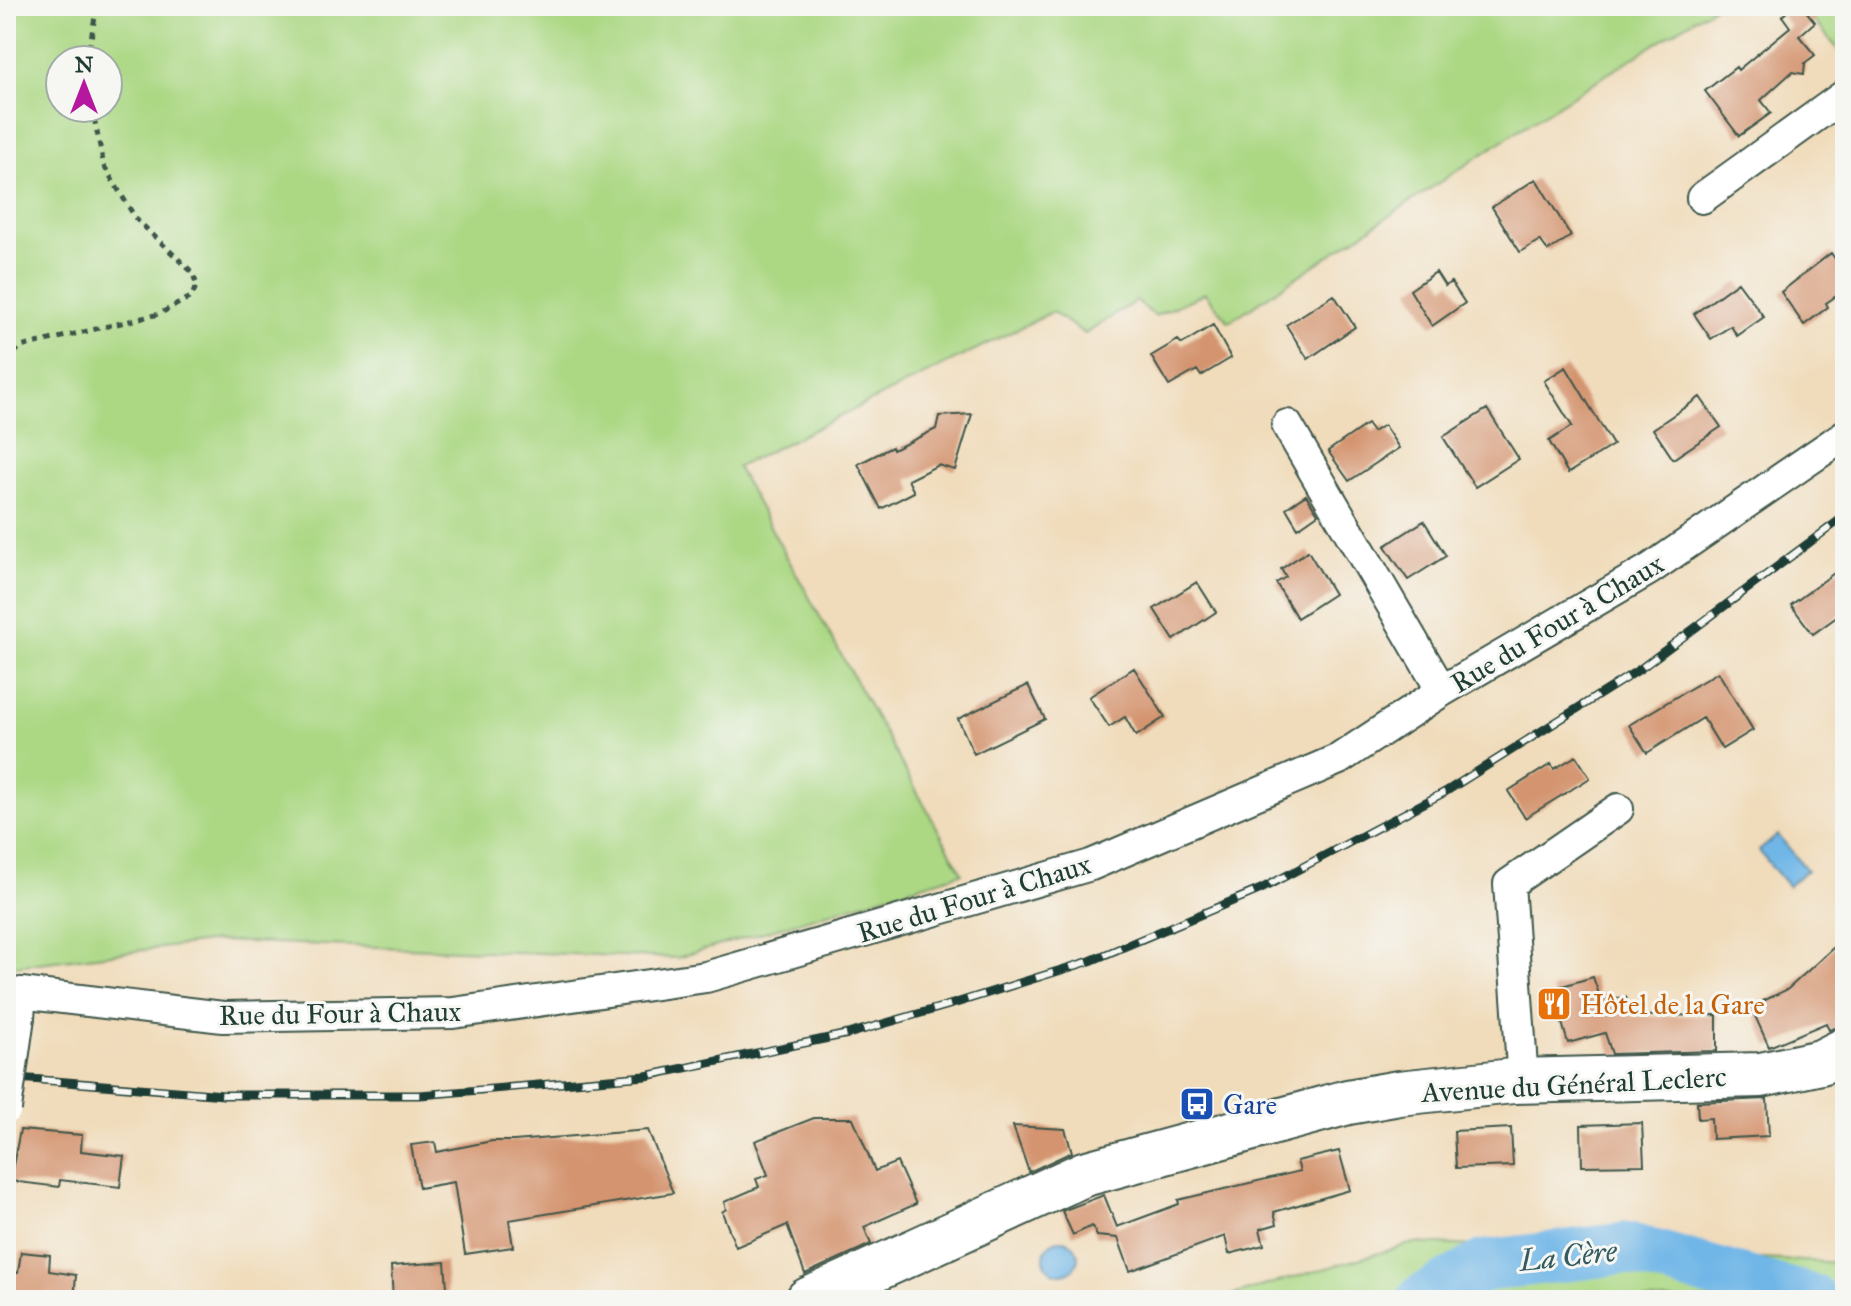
<svg xmlns="http://www.w3.org/2000/svg" width="1851" height="1306" font-family="'IM FELL Great Primer',serif">
  <rect width="100%" height="100%" fill="#f6f6f2"/>
  <filter id="ink" filterUnits="userSpaceOnUse"><feTurbulence type="fractalNoise" baseFrequency=".0125" numOctaves="2"/><feDisplacementMap in="SourceGraphic" scale="16" xChannelSelector="R" yChannelSelector="G"/><feConvolveMatrix kernelMatrix="1 2 1 2 8 2 1 2 1" color-interpolation-filters="sRGB"/></filter>
  <filter id="wash" filterUnits="userSpaceOnUse"><feTurbulence type="fractalNoise" baseFrequency=".006" numOctaves="4" result="noise"/><feDisplacementMap in="SourceGraphic" scale="32" xChannelSelector="R" yChannelSelector="G"/><feGaussianBlur stdDeviation="1.8" result="paint"/><feColorMatrix in="noise" values="0 0 0 0 0 0 0 0 0 0 0 0 0 0 0 0 0 1.4 0 .05"/><feComposite in="paint" operator="in"/></filter>
  <g filter="url(#wash)">
    <rect width="100%" height="100%" fill="#f0dbba"/>
    <!-- green -->
    <path fill="#acd884" stroke="#668a5c" stroke-width="2" fill-rule="evenodd" d="M6,6H1715L1514,133L1229,322L1205,293L1155,316L1136,301L1085,334L1052,312L737,467L962,873L677,958L217,941L6,967ZM60,60H108V108H60Z
      M1802,6H1845V49L1841,53Z
      M1414,1243L1845,1263V1300H1215Z"/>
    <!-- water -->
    <path fill="#70b6e7" stroke="#487a8e" stroke-width="2" d="M1778,835L1807,870L1788,886L1759,851Z
      M1044 1257a17 17 0 1 1 34 0a17 17 0 1 1-34 0Z"/>
    <g fill="none" stroke-linecap="round" stroke-linejoin="round">
      <!-- river -->
      <path stroke="#70b6e7" stroke-width="52" d="M1423,1300L1483,1266L1627,1248L1811,1300"/>
    </g>
    <g id="blocks">
      <!-- building -->
      <path fill="#d4946f" d="M1794,6H1802L1815,22L1799,36L1815,55L1805,63L1804,74L1792,72L1761,100L1771,113L1739,136L1705,91L1736,67L1738,70L1790,27L1782,16Z
        M1536,179L1571,236L1548,251L1540,240L1520,252L1492,207Z
        M1831,253L1845,273V290L1826,303L1828,307L1804,325L1781,292Z
        M1436,272L1445,286L1451,282L1465,303L1432,326L1410,290Z
        M1738,282L1764,317L1737,336L1731,326L1711,339L1694,314Z
        M1334,295L1355,327L1308,359L1286,325Z
        M1213,325L1231,358L1201,376L1197,370L1169,386L1151,356L1178,340L1182,344Z
        M1566,367L1613,445L1568,473L1549,441L1572,426L1544,381Z
        M1700,397L1721,427L1673,459L1653,429Z
        M1487,409L1519,459L1475,487L1443,437Z
        M972,414L955,470L938,465L908,480L914,492L881,509L858,464L892,447L893,450L936,429L939,416Z
        M1367,424L1373,432L1384,425L1399,448L1349,481L1328,451Z
        M1306,495L1318,514L1298,528L1286,508Z
        M1424,521L1446,556L1408,580L1385,546Z
        M1308,551L1334,594L1297,618L1276,583L1286,577L1281,569Z
        M1845,565V611L1813,634L1791,605Z
        M1197,582L1216,612L1174,640L1154,609Z
        M1134,668L1165,717L1136,736L1125,717L1109,727L1089,697Z
        M1718,672L1753,730L1722,749L1703,718L1647,753L1629,725Z
        M1028,685L1045,719L974,754L958,719Z
        M1576,756L1590,778L1525,818L1508,791L1551,764L1554,769Z
        M1845,937V1025L1829,1030L1826,1023L1769,1047L1751,1007L1788,989Z
        M1593,977L1600,997L1607,996L1608,999L1626,997L1631,1016L1717,1015V1051L1612,1054L1605,1033L1568,1043L1552,989Z
        M1767,1099L1769,1136L1712,1139L1711,1118L1698,1119L1697,1102Z
        M814,1118H853L875,1171L897,1162L916,1204L864,1227L871,1244L805,1274L787,1225L736,1247L722,1212L726,1209L724,1202L759,1187L756,1179L768,1175L755,1141Z
        M1642,1123L1644,1165L1582,1166L1581,1125Z
        M1013,1126L1065,1129L1072,1152L1029,1172Z
        M1511,1128L1513,1166L1456,1168L1454,1131Z
        M20,1130L82,1135L81,1151L124,1156L120,1187L60,1180L59,1187L10,1181Z
        M648,1130L673,1193L509,1220L513,1247L465,1254L454,1182L419,1188L411,1145L435,1142L437,1152L492,1141H514Z
        M1339,1151L1350,1190L1274,1212L1277,1224L1260,1229L1264,1245L1229,1254L1225,1236L1130,1271L1118,1238L1097,1236L1092,1226L1073,1235L1062,1211L1104,1195L1117,1227L1179,1204L1178,1200L1300,1171L1297,1161Z
        M21,1252L50,1255L49,1271L76,1275L74,1300H11L14,1272L18,1273Z
        M445,1262L448,1300H393L391,1266Z"/>
    </g>
  </g>
  <g filter="url(#ink)">
    <use href="#blocks" fill-opacity="0" stroke="#3e5548" stroke-width="2"/>
    <g fill="none" stroke-linecap="round" stroke-linejoin="round">
      <!-- street casing -->
      <g stroke="#3e5548" stroke-width="34">
        <path id="street" d="M1702,198L1845,95
          M1287,425L1442,691
          M19,1017L21,993L223,1017L453,1013L706,977L1091,865L1339,759L1442,691L1650,569L1845,435
          M1523,1081L1509,884L1618,809"/>
      </g>
      <!-- secondary casing -->
      <g stroke="#3e5548" stroke-width="48">
        <path id="secondary" d="M808,1300L1084,1174L1348,1102L1399,1093L1513,1081L1761,1075L1821,1062L1845,1050"/>
      </g>
      <!-- path -->
      <path stroke="#3e5548" stroke-width="5" stroke-dasharray="6 6" stroke-linecap="butt" d="M87,60L97,6
        M6,362L20,347L159,314L191,297L197,285L192,272L136,219L104,166L92,108"/>
      <!-- street -->
      <use href="#street" stroke="#fff" stroke-width="30"/>
      <!-- secondary -->
      <use href="#secondary" stroke="#fff" stroke-width="44"/>
      <!-- rail casing -->
      <g stroke="#1f3d34" stroke-width="9">
        <path id="rail" d="M6,1077L224,1095H420L646,1076L848,1034L956,1003L1090,961L1261,889L1445,792L1640,669L1845,516"/>
      </g>
      <!-- rail -->
      <use href="#rail" stroke="#f6f6f2" stroke-width="6" stroke-dasharray="18" stroke-linecap="butt"/>
      <!-- street-bridge casing -->
      <g stroke="#3e5548" stroke-width="34" stroke-linecap="butt">
        <path id="street-bridge" d="M6,1109L19,1017"/>
      </g>
      <!-- street-bridge -->
      <use href="#street-bridge" stroke="#fff" stroke-width="30"/>
    </g>
  </g>
  <!-- icons -->
  <defs>
    <g id="restaurant-square" transform="scale(1.8)"><rect x="-9" y="-9" width="18" height="18" rx="4" fill="#e8710a" stroke="#f6f6f2"/><path d="M-5-6h1v4h1v-4h1v4h1v-4h1v5L-1.5 .5V6h-2V.5L-5-1ZM5-6V6H3V1.5H1.5Q1.5-4 5-6Z" fill="#fff"/></g>
    <g id="bus-square" transform="scale(1.8)"><rect x="-9" y="-9" width="18" height="18" rx="4" fill="#1a4fb4" stroke="#f6f6f2"/><path d="M-5-6H5V4H4V6H2V4H-2V6H-4V4H-5ZM-3.5-4V0h7V-4ZM-3.5 1.2v1.5H-2V1.2ZM2 1.2v1.5H3.5V1.2Z" fill="#fff"/></g>
  </defs>
  <g fill-rule="evenodd">
    <use href="#restaurant-square" x="1554" y="1004"/>
    <use href="#bus-square" x="1197" y="1104"/>
  </g>
  <g text-anchor="middle" stroke-width="6" stroke-linejoin="round" paint-order="stroke">
    <!-- street labels -->
    <g font-size="28" fill="#1f3d34" stroke="#f6f6f2">
      <text transform="translate(1557 623) rotate(-31)" y="10">Rue du Four à Chaux</text>
      <text transform="translate(974 898) rotate(-17)" y="10">Rue du Four à Chaux</text>
      <text transform="translate(340 1013) rotate(-1)" y="10">Rue du Four à Chaux</text>
      <text transform="translate(1574 1084) rotate(-3)" y="10">Avenue du Général Leclerc</text>
    </g>
    <!-- food labels -->
    <g font-size="28" fill="#c56008" stroke="#f6f6f2" text-anchor="start">
      <text x="1580" y="1014">Hôtel de la Gare</text>
    </g>
    <!-- transit labels -->
    <g font-size="28" fill="#164399" stroke="#f6f6f2" text-anchor="start">
      <text x="1223" y="1114">Gare</text>
    </g>
    <!-- water labels -->
    <g font-size="30" font-style="italic" fill="#335b61" stroke="#f6f6f2">
      <text transform="translate(1568 1256) rotate(-6)" y="10">La Cère</text>
    </g>
  </g>
  <!-- margin -->
  <rect width="1851" height="1306" fill="none" stroke="#f6f6f2" stroke-width="32"/>
  <!-- north arrow -->
  <g transform="translate(84 84)"><circle r="38" fill="#f6f6f2" stroke="#a0aca6" stroke-width="2"/>
  <path d="M0-6L14 30L0 20L-14 30Z" fill="#b5179e"/>
  <text y="-12" font-size="22" font-weight="bold" text-anchor="middle" fill="#1f3d34">N</text>
  </g>
</svg>
